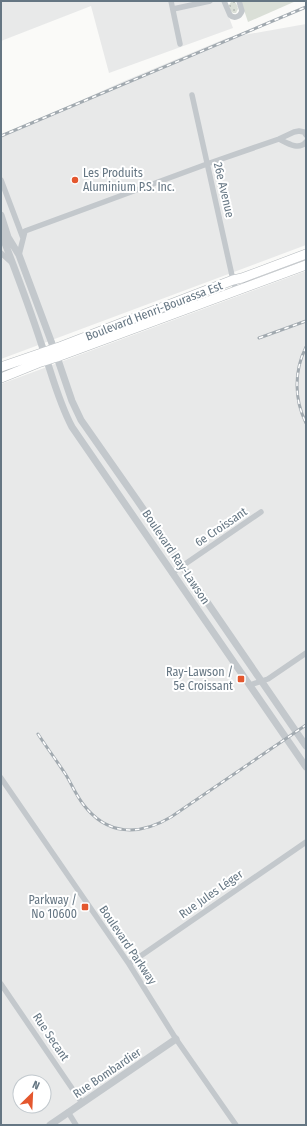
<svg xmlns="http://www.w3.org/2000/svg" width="307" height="1126" font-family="'Fira Sans Condensed',sans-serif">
  <defs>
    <pattern id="grass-dots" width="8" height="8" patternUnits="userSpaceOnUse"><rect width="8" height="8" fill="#dadfd7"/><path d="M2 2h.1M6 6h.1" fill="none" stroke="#b4b9b4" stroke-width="1.8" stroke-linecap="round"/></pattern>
  </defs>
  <rect width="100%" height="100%" fill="#fafaf8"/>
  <!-- built -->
  <path fill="#e8e9e9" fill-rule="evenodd" d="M1,1H223L233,28L109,73L91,6L1,41Z
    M306,24V245L1,359V136L122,82L227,38Z
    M306,271V1125H1V384ZM20,1082H44V1106H20Z"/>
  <!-- grass -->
  <path fill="url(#grass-dots)" d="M231,2H235L237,5L238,9L236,13H233L230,10L229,5Z"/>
  <!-- park -->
  <path fill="#dadfd7" d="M241,1H296L248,22Z"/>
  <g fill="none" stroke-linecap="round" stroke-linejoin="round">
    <!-- primary casing -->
    <g stroke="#b5babe" stroke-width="10">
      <path id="primary" d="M1,367L62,346L233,280L242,278L306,254
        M1,378L38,363L57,357L306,265"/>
    </g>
    <!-- minor -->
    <path stroke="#c3c8cc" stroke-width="5.5" d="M171,1L180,44
      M224,1L230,15C234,19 240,17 242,11L239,1
      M173,9L210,1
      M192,95L233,280L236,290
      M279,139C287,143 299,151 306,142
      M1,180L23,238
      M1,253L11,262
      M19,255L25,231L207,164L279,139L294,132L299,131L304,132L306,135
      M172,573L261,512
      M250,685L268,679L306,653
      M1,778L129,964L176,1039L236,1125
      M129,964L306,842
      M1,984L82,1103
      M68,1112L76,1125"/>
    <!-- tertiary -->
    <path stroke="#c3c8cc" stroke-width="7" d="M1,215L8,237L19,255L57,357L72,401L81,420L137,500L306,746
      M1,233C15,269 29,306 41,343C51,371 58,401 72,427L306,767
      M50,1125L176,1039"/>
    <!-- primary -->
    <use href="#primary" stroke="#fff" stroke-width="9"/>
    <!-- rail casing -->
    <g stroke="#a2aab0" stroke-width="3">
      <path id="rail" d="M1,136L306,7
        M259,338L306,321
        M306,347C294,371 294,399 306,423
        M38,734C47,748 57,761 66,775C72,785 76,795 83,804C107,836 139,836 171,817L306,725"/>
    </g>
    <!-- rail -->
    <use href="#rail" stroke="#fff" stroke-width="1.5" stroke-dasharray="4.5" stroke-linecap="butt"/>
  </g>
  <!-- markers -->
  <g fill="#e4572e" stroke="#fff" stroke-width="1.5">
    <circle cx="75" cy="180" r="4"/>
    <rect x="237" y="675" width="8" height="8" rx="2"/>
    <rect x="81" y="903" width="8" height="8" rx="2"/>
  </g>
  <g text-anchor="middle" stroke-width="4" stroke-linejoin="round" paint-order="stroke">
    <!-- poi labels -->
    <g font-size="12" fill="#657683" stroke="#fff" text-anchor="end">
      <text x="83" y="177" text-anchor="start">Les Produits<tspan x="83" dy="14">Aluminium P.S. Inc.</tspan></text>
      <text x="233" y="676">Ray-Lawson /<tspan x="233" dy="14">5e Croissant</tspan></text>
      <text x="77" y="904">Parkway /<tspan x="77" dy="14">No 10600</tspan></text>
    </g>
    <!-- street labels -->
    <g font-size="12" fill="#657683" stroke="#fff">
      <text transform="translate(224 190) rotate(77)" y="4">26e Avenue</text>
      <text transform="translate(154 311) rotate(-21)" y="4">Boulevard Henri-Bourassa Est</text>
      <text transform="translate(221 527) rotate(-34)" y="4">6e Croissant</text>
      <text transform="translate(176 557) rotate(56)" y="4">Boulevard Ray-Lawson</text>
      <text transform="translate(211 894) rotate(-35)" y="4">Rue Jules Léger</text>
      <text transform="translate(128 945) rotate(56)" y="4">Boulevard Parkway</text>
      <text transform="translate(51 1037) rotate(56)" y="4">Rue Secant</text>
      <text transform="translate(107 1073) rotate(-34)" y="4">Rue Bombardier</text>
    </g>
  </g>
  <!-- border -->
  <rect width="307" height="1126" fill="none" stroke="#657683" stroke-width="4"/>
  <!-- north arrow -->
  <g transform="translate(32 1094) rotate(24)"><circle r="19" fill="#ffffff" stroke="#c1c8cd"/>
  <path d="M0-3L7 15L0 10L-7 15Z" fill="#e4572e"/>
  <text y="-6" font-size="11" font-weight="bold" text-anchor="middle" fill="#657683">N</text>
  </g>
</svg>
